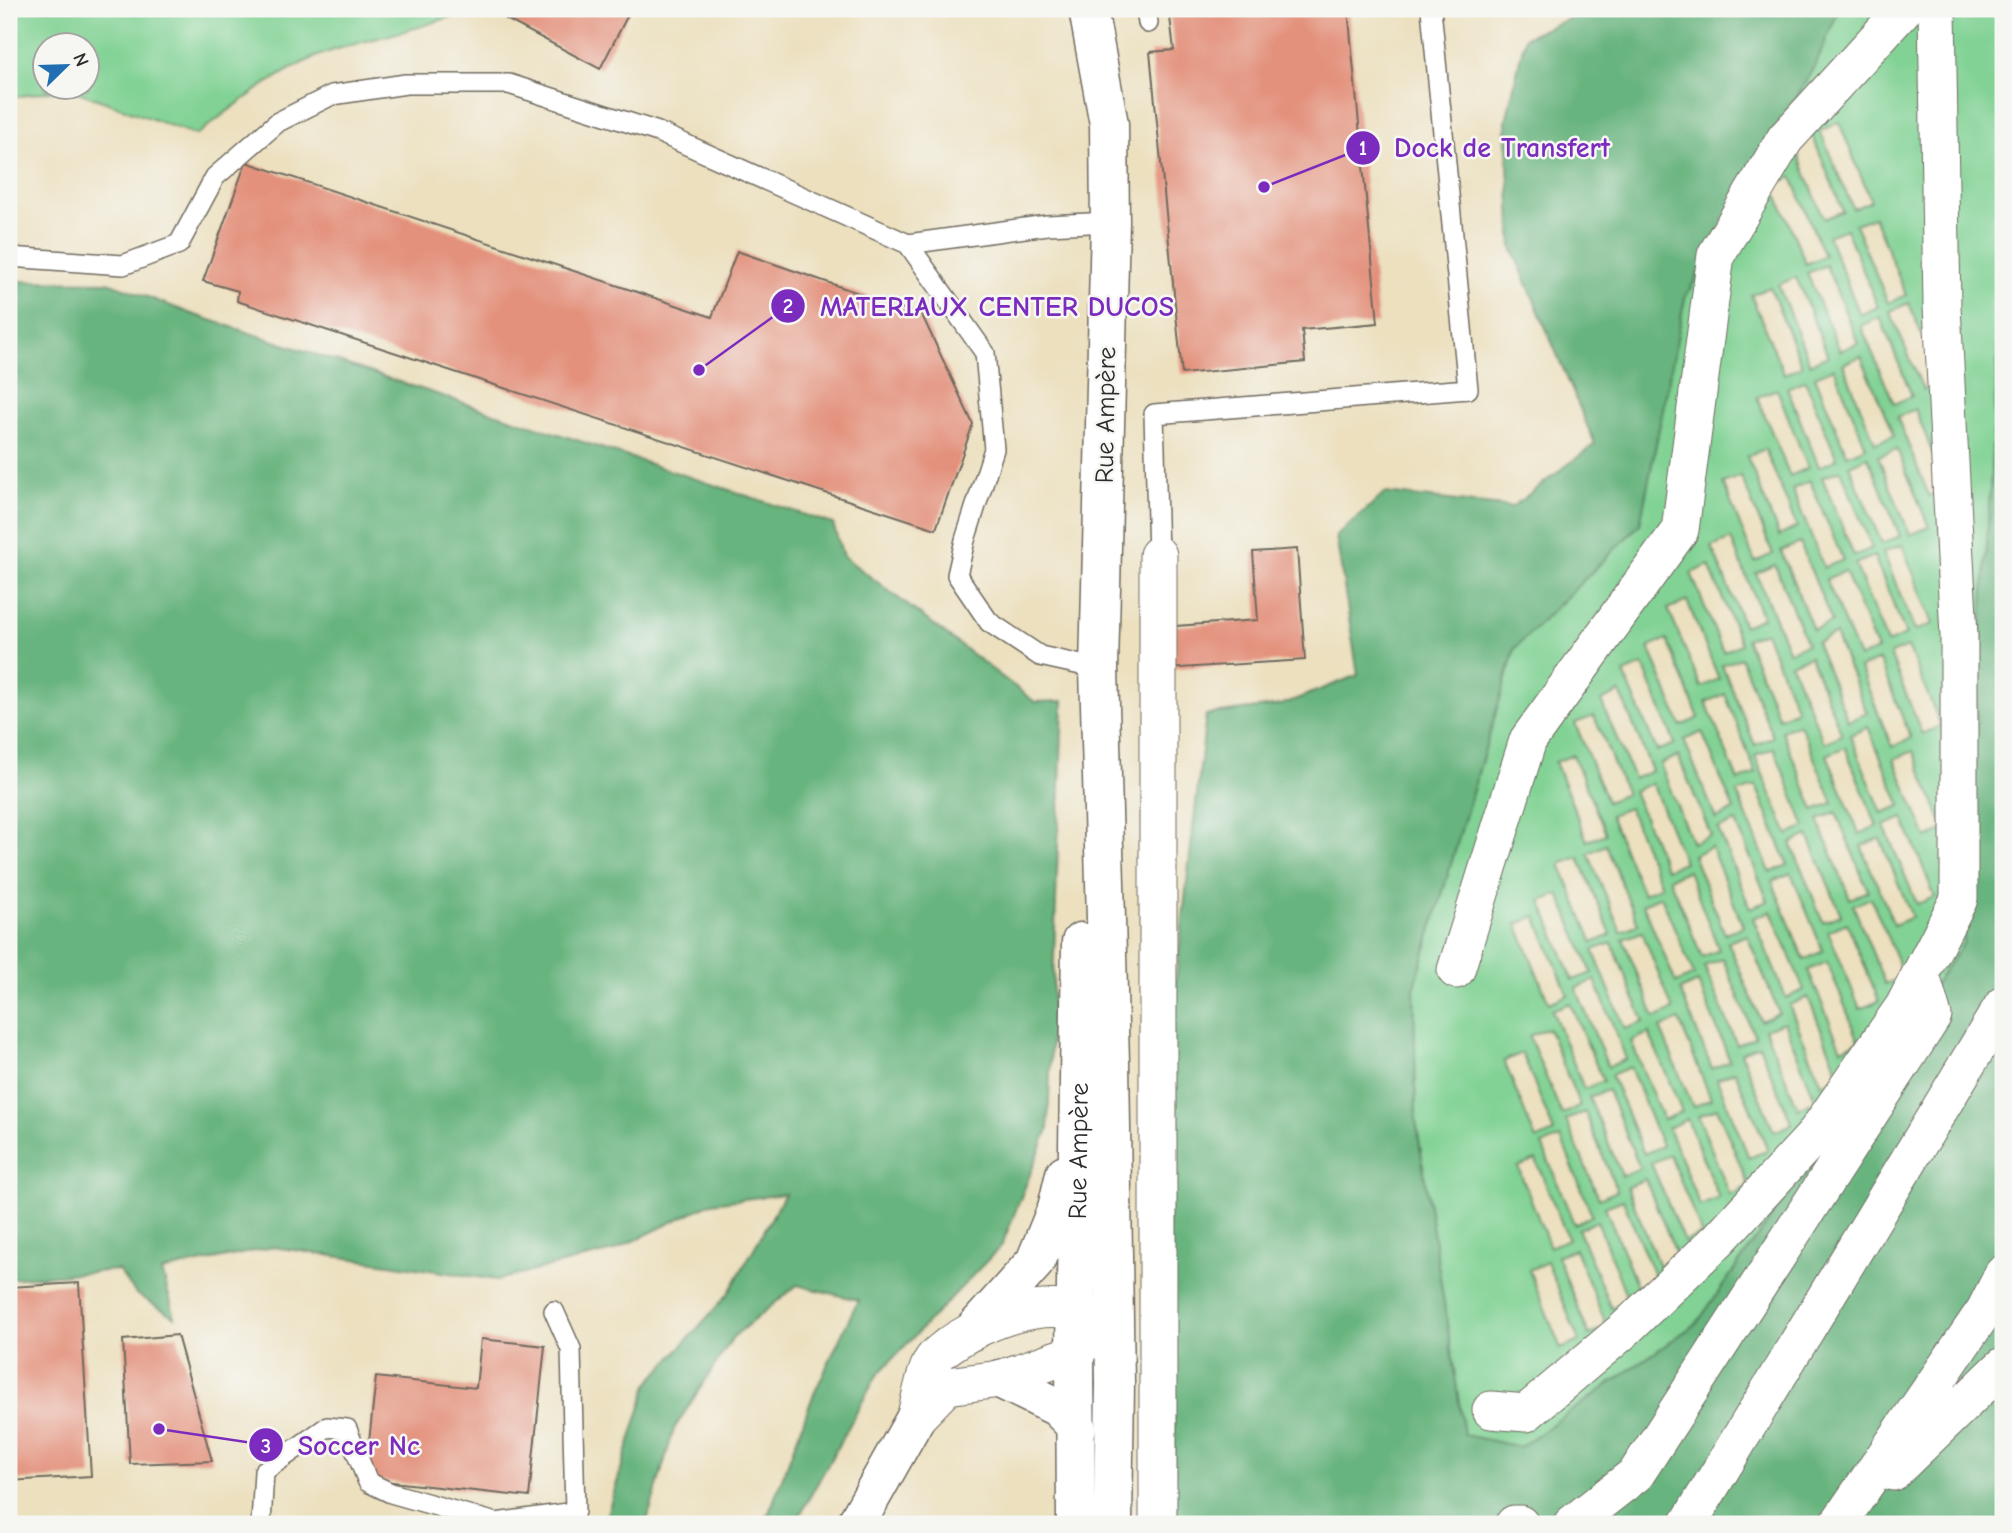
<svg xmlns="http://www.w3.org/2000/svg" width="2012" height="1533" font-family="'Comic Neue',sans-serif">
  <rect width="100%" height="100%" fill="#f6f6f2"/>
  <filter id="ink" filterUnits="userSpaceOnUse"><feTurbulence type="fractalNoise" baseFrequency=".0143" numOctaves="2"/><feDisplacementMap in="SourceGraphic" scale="14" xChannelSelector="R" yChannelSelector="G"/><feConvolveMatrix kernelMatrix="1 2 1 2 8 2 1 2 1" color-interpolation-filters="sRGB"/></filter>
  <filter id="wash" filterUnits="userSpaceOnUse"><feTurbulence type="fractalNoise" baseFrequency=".00686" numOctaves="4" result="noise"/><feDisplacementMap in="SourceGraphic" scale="28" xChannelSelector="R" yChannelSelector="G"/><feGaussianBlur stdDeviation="1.57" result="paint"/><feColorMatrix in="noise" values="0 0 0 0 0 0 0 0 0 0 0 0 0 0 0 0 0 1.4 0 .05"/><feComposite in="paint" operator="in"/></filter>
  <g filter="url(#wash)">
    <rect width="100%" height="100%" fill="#ece0bf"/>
    <!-- green -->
    <path fill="#81d294" stroke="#567e60" stroke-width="2" fill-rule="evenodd" d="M9,9H468C425,29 379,36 334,50C282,67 239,103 196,135L67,88L9,98ZM46,46H88V88H46Z
      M1839,9H2003V272L1963,944L1697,1323L1520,1447L1464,1436L1416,1120L1414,989L1515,648L1640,524L1685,298L1817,61ZM1839,122L1871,201L1853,209L1820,131ZM1811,132L1843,211L1824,219L1792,140ZM1792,177L1824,256L1806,264L1773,185ZM1874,217L1906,295L1888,303L1855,224ZM1846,229L1878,307L1860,315L1828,236ZM1826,265L1858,343L1840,351L1807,273ZM1796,277L1828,356L1810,364L1778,285ZM1770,287L1802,366L1784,374L1751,295ZM1909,303L1941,382L1923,390L1890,311ZM1880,317L1912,396L1894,404L1861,326ZM1861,356L1894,436L1875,443L1843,364ZM1834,368L1866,447L1847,455L1815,376ZM1805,380L1837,459L1819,467L1787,388ZM1777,389L1808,468L1790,476L1757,397ZM1915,409L1947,488L1929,496L1897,417ZM1765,449L1797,527L1779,536L1747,456ZM1897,449L1929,527L1910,535L1878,456ZM1868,457L1900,536L1882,544L1849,465ZM1841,470L1872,548L1854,556L1822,477ZM1741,476L1773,554L1755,562L1723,483ZM1810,481L1843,560L1824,568L1792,489ZM1731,539L1763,618L1744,626L1712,547ZM1800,543L1832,622L1813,630L1781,551ZM1902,545L1933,624L1915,631L1883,552ZM1874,556L1906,635L1887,643L1855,564ZM1709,565L1741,644L1723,652L1691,573ZM1775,565L1807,644L1789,652L1756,573ZM1845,571L1877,650L1859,658L1826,579ZM1687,601L1719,679L1701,687L1668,609ZM1765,632L1797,710L1779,718L1746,639ZM1835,634L1867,713L1848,721L1816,642ZM1667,639L1699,718L1681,726L1649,647ZM1908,647L1941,726L1922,734L1890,654ZM1810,656L1842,735L1824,743L1791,664ZM1741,658L1773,737L1755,745L1722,665ZM1879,660L1911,738L1892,747L1860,668ZM1643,665L1675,744L1657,751L1624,673ZM1620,692L1652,771L1634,779L1601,701ZM1725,694L1756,773L1738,781L1706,702ZM1594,716L1626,794L1607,802L1575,723ZM1800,724L1833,803L1814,810L1782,731ZM1868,727L1901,806L1882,813L1850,735ZM1702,732L1734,810L1716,819L1684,740ZM1845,747L1877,826L1859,834L1827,755ZM1774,748L1805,827L1788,835L1755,756ZM1913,751L1945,830L1927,838L1894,759ZM1573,755L1606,834L1587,841L1555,762ZM1678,756L1711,835L1692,843L1660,764ZM1652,783L1684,862L1666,869L1633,791ZM1756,786L1788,865L1770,872L1737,793ZM1629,808L1661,886L1643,894L1610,815ZM1836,812L1868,891L1850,899L1818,820ZM1903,818L1935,897L1917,904L1884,826ZM1736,822L1768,901L1750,908L1718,829ZM1808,835L1841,915L1823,922L1791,843ZM1880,838L1912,917L1894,925L1861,846ZM1606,845L1638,924L1621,932L1588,853ZM1711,847L1743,926L1725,934L1693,855ZM1579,857L1611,935L1593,943L1560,864ZM1688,871L1719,950L1702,957L1669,878ZM1791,873L1823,951L1804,960L1772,881ZM1559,894L1592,973L1573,980L1541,901ZM1661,896L1694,975L1676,983L1643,904ZM1871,898L1904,977L1885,984L1853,905ZM1771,911L1804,990L1786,998L1753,918ZM1536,916L1568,995L1549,1003L1517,924ZM1847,923L1879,1001L1860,1009L1828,931ZM1642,932L1673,1010L1655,1018L1623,939ZM1747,935L1779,1013L1761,1021L1728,942ZM1612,943L1644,1022L1625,1029L1593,950ZM1723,959L1755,1037L1737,1045L1704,966ZM1827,962L1859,1041L1841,1049L1808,970ZM1595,980L1626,1059L1608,1067L1576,988ZM1698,982L1730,1061L1712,1069L1680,990ZM1808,997L1840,1076L1822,1084L1789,1005ZM1570,1003L1603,1081L1584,1089L1552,1010ZM1679,1020L1711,1099L1693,1107L1660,1028ZM1784,1022L1816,1101L1798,1108L1765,1029ZM1548,1028L1580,1106L1562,1115L1529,1036ZM1649,1033L1682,1112L1663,1120L1631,1041ZM1759,1045L1792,1124L1774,1132L1741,1053ZM1522,1053L1554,1132L1536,1140L1504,1061ZM1630,1067L1662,1146L1644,1154L1611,1075ZM1735,1071L1768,1150L1749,1158L1717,1079ZM1608,1090L1640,1168L1622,1176L1589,1097ZM1717,1108L1749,1186L1730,1195L1698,1116ZM1585,1112L1617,1191L1599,1199L1566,1120ZM1687,1119L1719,1198L1700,1206L1668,1128ZM1561,1138L1592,1216L1574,1224L1542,1145ZM1670,1155L1702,1234L1684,1242L1651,1163ZM1536,1160L1568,1239L1550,1247L1518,1167ZM1645,1179L1678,1258L1659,1266L1627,1187ZM1623,1200L1655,1278L1637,1286L1605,1207ZM1597,1221L1628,1300L1611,1308L1578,1229ZM1575,1249L1607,1327L1589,1335L1557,1256ZM1547,1262L1579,1341L1561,1349L1529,1270Z"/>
    <!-- forest -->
    <path fill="#68b47e" stroke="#4a7054" stroke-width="2" d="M1592,9H1839L1817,61L1685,298L1640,524L1515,648L1414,989L1416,1120L1464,1435L1520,1447L1697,1323L1963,944L2003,272V1524H1176L1164,1084L1206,715L1281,705L1358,675L1336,536L1385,493L1512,507L1595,444L1512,248L1506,121L1525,37Z
      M9,281L108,282L192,314L833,524L843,556L1035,702L1063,701L1048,1129L1002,1245L877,1375L795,1524H765L813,1396L858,1300L797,1285L733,1337L674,1429L646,1524H604L648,1384L728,1294L785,1194L711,1203L613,1251L497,1280L273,1247L162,1271L175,1317L136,1294L118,1270L9,1279Z"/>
    <g id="blocks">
      <!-- building -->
      <path fill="#e3917c" d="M511,9H631L600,69L506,19Z
        M1169,9H1348L1378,323L1302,330L1305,362L1182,374L1150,52L1174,50Z
        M246,162L712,317L737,251L922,315L973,424L936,529L237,301L238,291L203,281Z
        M1297,549L1305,660L1165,669L1162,627L1258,620L1253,552Z
        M79,1283L91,1476L9,1481V1287Z
        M177,1335L212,1461L130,1464L123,1340Z
        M481,1339L545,1346L529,1497L365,1479L376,1377L476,1388Z"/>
    </g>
  </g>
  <g filter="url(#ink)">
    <use href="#blocks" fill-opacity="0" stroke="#6f6a5f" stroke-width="2"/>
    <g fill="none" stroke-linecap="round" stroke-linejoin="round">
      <!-- lane casing -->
      <g stroke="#6f6a5f" stroke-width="22">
        <path id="lane" d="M1146,9L1148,23
          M908,244L985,353L994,449L965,540L957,575L989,622L1040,656L1099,669
          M9,257L123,265L179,244L215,177L278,122L332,95L406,84H509L658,132L908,244L1047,225L1110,222
          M1158,555L1154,414L1468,389L1431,9
          M261,1524L264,1471L327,1427L347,1429L368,1482L391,1493L496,1523L575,1512L571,1349L554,1311"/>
      </g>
      <!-- street casing -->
      <g stroke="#6f6a5f" stroke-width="39">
        <path id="street" d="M1456,970L1528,740L1680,530L1716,255L1785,139L1904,9
          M1491,1410L1526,1413L1623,1331L1719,1239L1813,1137L1904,1006L1959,899V636L1942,306L1937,9
          M916,1418L947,1386L1000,1379L1075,1353L1095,1331
          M915,1419C919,1405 926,1366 934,1358C963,1327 1070,1280 1097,1331
          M1893,1472L2003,1366
          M1158,1524V555
          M1514,1524H1520
          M1572,1524L1636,1474L1933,1016L1921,975
          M1688,1524L2003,1005
          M1838,1524L1985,1310L2003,1274"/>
      </g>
      <!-- secondary casing -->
      <g stroke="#6f6a5f" stroke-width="41">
        <g id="secondary">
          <path d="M1088,9L1109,124L1110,222L1099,669L1110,1062L1115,1384L1113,1524"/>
          <path d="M974,1330L1035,1262L1057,1208L1065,1174"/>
          <path d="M1000,1379L1057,1407L1077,1427"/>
          <path d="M856,1524L915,1419"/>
          <path id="s1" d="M1076,1524L1075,1353L1081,942"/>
        </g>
      </g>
      <!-- lane -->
      <use href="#lane" stroke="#fff" stroke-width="19"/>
      <!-- street -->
      <use href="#street" stroke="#fff" stroke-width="37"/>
      <!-- secondary -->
      <use href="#secondary" stroke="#fff" stroke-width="38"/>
    </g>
  </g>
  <g text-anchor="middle" stroke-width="5" stroke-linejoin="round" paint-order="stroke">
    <!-- street labels -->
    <g font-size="26" fill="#2b2b2b" stroke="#f6f6f2">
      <text transform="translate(1105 415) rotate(-89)" y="9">Rue Ampère</text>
      <text dy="9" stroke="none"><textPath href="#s1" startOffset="373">Rue Ampère</textPath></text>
    </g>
  </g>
  <!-- callouts -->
  <path fill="none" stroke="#7b2cbf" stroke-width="2.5" d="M1264 187L1363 148M699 370L788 306M159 1429L266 1445"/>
  <g fill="#7b2cbf" stroke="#f6f6f2" stroke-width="2.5">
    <circle cx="1264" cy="187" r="7"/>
    <circle cx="699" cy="370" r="7"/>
    <circle cx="159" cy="1429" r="7"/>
    <circle cx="1363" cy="148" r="18"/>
    <circle cx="788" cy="306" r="18"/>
    <circle cx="266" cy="1445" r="18"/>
  </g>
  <g font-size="21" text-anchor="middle" font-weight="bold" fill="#fff">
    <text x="1363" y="155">1</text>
    <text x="788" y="313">2</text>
    <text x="266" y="1453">3</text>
  </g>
  <g font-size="28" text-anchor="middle" font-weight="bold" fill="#7b2cbf" stroke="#f6f6f2" stroke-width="5" stroke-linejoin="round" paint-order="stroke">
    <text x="1502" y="157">Dock de Transfert</text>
    <text x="997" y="316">MATERIAUX CENTER DUCOS</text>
    <text x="359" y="1455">Soccer Nc</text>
  </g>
  <!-- margin -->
  <rect width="2012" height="1533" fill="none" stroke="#f6f6f2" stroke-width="35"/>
  <!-- north arrow -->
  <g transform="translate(66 66) rotate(67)"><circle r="33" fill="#f6f6f2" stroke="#a5a5a2" stroke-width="2"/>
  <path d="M0-5L12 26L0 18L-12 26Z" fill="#1f6fb2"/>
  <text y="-10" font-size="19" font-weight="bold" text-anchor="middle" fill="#2b2b2b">N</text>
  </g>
</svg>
